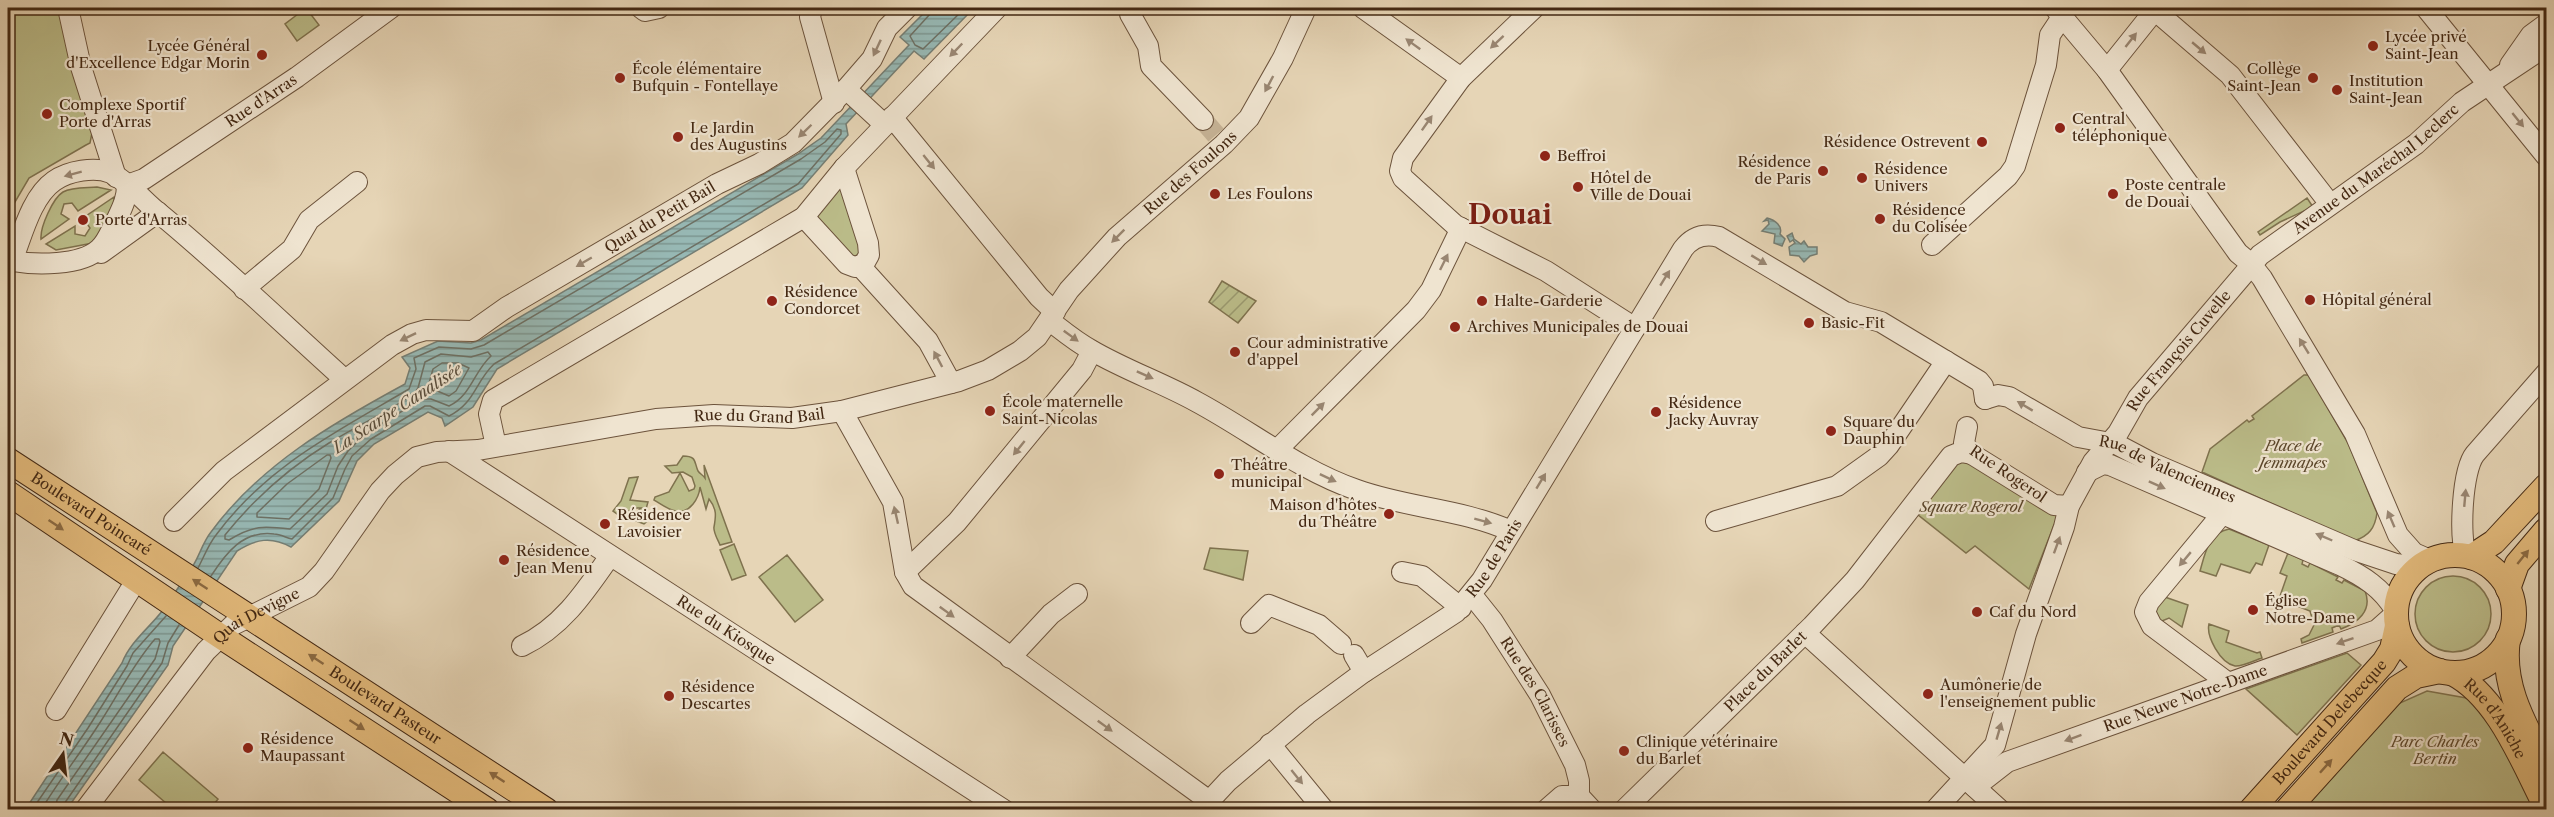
<svg xmlns="http://www.w3.org/2000/svg" width="2554" height="817" font-family="'Libre Caslon Text',serif">
  <defs>
    <pattern id="garden-furrows" width="10" height="10" patternUnits="userSpaceOnUse" patternTransform="scale(1.5)"><rect width="10" height="10" fill="#bbbc89"/><path d="M-1 1l2-2M0 10L10 0M9 11l2-2" fill="none" stroke="#9a996f"/></pattern>
    <pattern id="water-rules" width="6" height="5" patternUnits="userSpaceOnUse" patternTransform="scale(1.5)"><rect width="6" height="5" fill="#97b8b4"/><path d="M0 2.5h6" fill="none" stroke="#7d9691"/></pattern>
  </defs>
  <rect width="100%" height="100%" fill="#e6d5b6"/>
  <filter id="stains"><feTurbulence type="fractalNoise" baseFrequency=".00333" numOctaves="4"/><feColorMatrix values="0 0 0 0 .2 0 0 0 0 .09 0 0 0 0 .02 0 0 0 .5 -.17"/></filter>
  <radialGradient id="worn" r=".72"><stop offset=".6" stop-color="#630" stop-opacity="0"/><stop offset="1" stop-color="#630" stop-opacity=".3"/></radialGradient>
  <!-- green -->
  <path fill="#bbbc89" stroke="#7f724e" stroke-width="1.5" d="M8,8H59L92,133L90,143L86,145L29,178L8,214Z
    M293,8H306L319,25L297,41L285,24L298,14Z
    M843,184L861,252L850,260L814,219Z
    M97,187L111,190L78,211L72,203L64,204L61,214L69,219L41,239C40,227 53,198 63,192C72,187 87,188 97,187Z
    M114,197L115,207L93,243L56,250L46,244L75,226V234L85,236L90,228L83,218Z
    M2307,198L2313,207L2280,222L2260,235L2258,232Z
    M2304,375H2309L2349,445L2377,513C2375,528 2369,536 2354,541L2202,472L2210,449L2247,420L2249,422L2254,419L2252,416Z
    M1960,455L2058,515L2029,589L1975,546L1966,553L1917,514Z
    M683,456C697,456 694,462 698,471C700,474 703,475 705,478L704,465L732,542L720,545C718,540 713,532 714,527C716,516 717,509 709,499L706,509L700,487C699,498 690,514 676,511C668,510 661,504 654,500L655,497L669,492L680,473L689,491L694,489L695,486L692,477L683,472L672,473L665,466L677,465Z
    M638,477L630,500L648,502L646,509L650,519L644,524L636,521V513L641,508H634L620,516L613,511L621,501L629,478Z
    M2229,529L2269,545L2262,565L2256,563L2250,573L2221,564L2216,576L2200,571C2205,554 2208,533 2229,529Z
    M734,544L746,575L732,580L720,550Z
    M1210,548L1248,551L1243,580L1204,569Z
    M2288,553L2303,560L2302,564L2308,567L2310,563L2338,577L2336,580L2342,583L2344,580L2365,591C2373,611 2357,623 2341,629L2339,625L2332,628L2333,632L2302,643L2301,639L2309,635L2314,625L2310,611L2279,599L2287,576L2280,573Z
    M787,555L823,600L795,622L759,577Z
    M2415 614a38 38 0 1 1 76 0a38 38 0 1 1-76 0Z
    M2159,595L2188,605L2182,627L2169,618L2157,623L2150,608Z
    M2209,624L2229,631L2226,642L2257,653L2260,652L2262,658C2255,660 2242,667 2235,666C2220,663 2206,636 2209,624Z
    M2347,653L2361,665L2297,735L2246,689Z
    M2427,691L2472,699L2491,722L2537,810H2301L2393,706Z
    M163,752L218,799L210,809H173L139,780Z"/>
  <!-- garden -->
  <path fill="url(#garden-furrows)" stroke="#7f724e" stroke-width="1.5" d="M1222,281L1256,301L1238,323L1209,302Z"/>
  <!-- water -->
  <path fill="url(#water-rules)" stroke="#757e74" stroke-width="1.5" d="M929,8H974L924,59L914,51L846,124L848,135L802,188L497,369L473,407L445,426L442,418L428,412L374,444L357,461L339,501L291,547C271,536 256,539 237,551L173,646L168,665L67,809L25,810L122,663C131,640 152,626 166,606C175,592 185,578 194,564C200,554 203,542 211,532C260,465 333,423 405,384L410,368L402,357L438,341L471,343L481,340L798,154L821,138L909,45L900,37Z
    M1767,218C1775,220 1783,226 1780,234L1785,239L1782,246L1774,243L1775,234L1762,231L1769,224L1768,220L1764,221Z
    M1792,233L1794,239L1801,244L1804,241L1808,247H1817V254L1810,256L1804,262L1799,256L1790,255L1789,247L1795,243L1793,240L1790,242L1787,236Z"/>
  <g fill="none" stroke-linecap="round" stroke-linejoin="round">
    <!-- shore -->
    <path stroke="#6d7064" stroke-width="1.5" d="M932,8L931,13L910,36L915,45L923,49L965,8
      M488,352L491,356C474,371 471,396 449,406L431,399H422L366,433L348,451L338,466L327,494L290,529C264,526 253,525 229,540L225,539V535C254,499 290,467 329,443C357,426 387,412 414,394L418,388L425,362L441,354L471,357Z
      M442,363H458L469,368L456,391L449,396L428,387L433,369Z
      M327,455H330L331,458L319,489L289,519L257,517V513L287,484Z
      M198,568C204,557 208,545 216,535C268,465 336,432 409,389L416,369L414,358L439,347L471,349L484,345L801,159L825,142L837,129L841,130V134L798,184L494,364C475,382 475,403 449,416L430,406H425L371,439L352,456L345,469L333,498L292,539C286,538 281,534 274,534C243,530 226,553 211,576
      M32,810L88,728L127,666L133,653L166,616
      M41,810C60,779 82,751 101,721C119,693 134,663 155,639H159L160,642L155,659L57,800L55,810
      M63,810L64,804L162,663L168,643L179,625"/>
    <!-- minor-tunnel -->
    <path stroke="#c5b295" stroke-width="20" stroke-dasharray="20 10" stroke-linecap="butt" d="M1203,120L1216,135"/>
    <!-- minor casing -->
    <g stroke="#6c533c" stroke-width="22">
      <g id="minor">
        <path d="M68,8L81,67L116,177"/>
        <path d="M641,8L645,11L659,8"/>
        <path d="M812,8L810,17L834,103"/>
        <path d="M1132,8L1130,14L1148,46L1151,66L1203,120"/>
        <path d="M1363,8L1461,78"/>
        <path d="M1534,8L1461,78L1403,158L1400,171L1403,178L1455,225L1546,271L1635,328"/>
        <path d="M2055,8L2107,70L2238,253L2250,263L2262,278L2355,434L2398,535L2414,553L2430,560"/>
        <path d="M2152,8L2230,75L2330,204"/>
        <path d="M2426,8L2546,156"/>
        <path d="M2510,65L2531,35L2546,24"/>
        <path d="M2107,70L2155,10"/>
        <path d="M846,89L885,125"/>
        <path d="M892,117L1039,297L1055,312"/>
        <path id="s1" d="M127,185L144,179L297,77L391,8"/>
        <path d="M804,217L847,264L855,267L864,264L869,255L868,243L844,168"/>
        <path d="M1932,245L2008,176L2015,166L2046,65L2050,35L2062,17"/>
        <path d="M101,253L158,212"/>
        <path d="M12,261C35,265 81,266 99,249C107,242 111,230 116,221C122,208 127,199 127,185"/>
        <path d="M8,264L12,261C22,236 31,197 54,181C68,171 95,166 111,173C129,182 144,202 160,214C223,266 283,324 344,379"/>
        <path d="M861,267L928,341L951,383"/>
        <path d="M244,289L292,249L309,220L357,182"/>
        <path d="M1050,321C1063,331 1076,342 1091,350C1125,370 1163,383 1197,402C1251,431 1299,470 1357,490C1407,508 1462,509 1511,531"/>
        <path id="s2" d="M1985,399L1998,395L2009,397L2078,437L2116,444L2152,463L2354,550L2396,564L2419,567"/>
        <path d="M842,411L893,502L905,572L913,586L1208,800"/>
        <path d="M1967,427L1964,443L1970,453L2054,505L2069,506"/>
        <path d="M496,446L489,414L493,400L804,217L844,168L997,8"/>
        <path d="M1277,450L1416,310L1431,290L1461,228"/>
        <path id="s3" d="M449,451L1004,810"/>
        <path d="M2087,472L2103,464L2110,465L2340,565C2363,576 2382,588 2395,610"/>
        <path d="M2222,514L2149,602L2145,612L2152,626L2227,682"/>
        <path id="s4" d="M174,521L224,471L392,345L412,334L426,330L473,331L507,307L717,184L759,164L793,143L846,89L872,59L887,28L907,8"/>
        <path d="M1716,521L1837,486L1879,456L1889,445L1946,361"/>
        <path d="M2466,556C2459,536 2462,470 2475,454L2546,373"/>
        <path d="M905,572L957,522L1082,370L1092,351"/>
        <path d="M1402,572L1422,576L1461,608"/>
        <path id="s5" d="M1472,595L1492,620L1540,695L1575,765L1579,781V796"/>
        <path d="M1251,623L1269,605L1319,625L1341,644"/>
        <path d="M1805,633L2000,810"/>
        <path d="M522,646C562,627 585,592 610,556"/>
        <path d="M1354,655L1364,672"/>
        <path d="M1010,658L1051,614L1077,594"/>
        <path d="M56,710L137,579"/>
        <path d="M1270,744L1324,810"/>
        <path id="s6" d="M1975,787L2007,762L2377,630L2395,614"/>
        <path d="M1579,796L1592,810"/>
        <path id="s7" d="M85,810L206,651L233,625L309,587L324,571L380,491L395,475L417,457L437,452L478,450L656,419L714,415L792,418L842,411L959,381L988,370L1020,351L1037,337L1069,290L1117,237L1224,144L1249,118L1283,58L1306,8"/>
        <path id="s8" d="M1201,810L1228,781L1307,714L1364,672L1456,612L1482,580L1683,249C1692,237 1704,233 1719,237L1845,312L1881,322L1979,381L1983,386L1985,399"/>
        <path d="M1546,810L1562,796H1579"/>
        <path id="s9" d="M1624,810L1812,626L1855,580L1951,456L1961,452L1972,454"/>
        <path id="s10" d="M1935,810L1995,745L2026,634L2064,527L2069,506L2093,462L2118,433L2138,398L2260,255L2416,144L2462,102L2546,46"/>
      </g>
    </g>
    <!-- major casing -->
    <g stroke="#432813" stroke-width="26">
      <g id="major">
        <path id="s11" d="M8,460L546,810"/>
        <path d="M8,493L220,636L487,810"/>
        <circle cx="2455" cy="614" r="59"/>
        <path d="M2471,557L2494,542L2546,486"/>
        <path d="M2508,589L2517,564L2546,530"/>
        <path d="M2508,639C2501,686 2525,725 2546,766"/>
        <path id="s12" d="M2452,673C2498,696 2523,763 2546,807"/>
        <path id="s13" d="M2251,810L2384,662L2392,649L2397,626"/>
        <path d="M2287,810L2397,688L2416,676L2440,671"/>
      </g>
    </g>
    <!-- minor -->
    <use href="#minor" stroke="#efe4d0" stroke-width="20"/>
    <!-- major -->
    <use href="#major" stroke="#e3ba7b" stroke-width="24"/>
  </g>
  <!-- one-way arrows -->
  <defs><path id="oneway-solid" d="M-6-.8H1V-3.2L6.5 0L1 3.2V.8H-6Z" transform="scale(1.5)"/></defs>
  <g fill="#998672">
    <use href="#oneway-solid" transform="translate(2131 40) rotate(-52)"/>
    <use href="#oneway-solid" transform="translate(1497 42) rotate(137)"/>
    <use href="#oneway-solid" transform="translate(1413 44) rotate(-144)"/>
    <use href="#oneway-solid" transform="translate(877 48) rotate(115)"/>
    <use href="#oneway-solid" transform="translate(2199 48) rotate(40)"/>
    <use href="#oneway-solid" transform="translate(956 50) rotate(134)"/>
    <use href="#oneway-solid" transform="translate(1269 84) rotate(118)"/>
    <use href="#oneway-solid" transform="translate(2518 120) rotate(51)"/>
    <use href="#oneway-solid" transform="translate(1427 123) rotate(-55)"/>
    <use href="#oneway-solid" transform="translate(805 131) rotate(136)"/>
    <use href="#oneway-solid" transform="translate(929 162) rotate(51)"/>
    <use href="#oneway-solid" transform="translate(73 174) rotate(165)"/>
    <use href="#oneway-solid" transform="translate(1118 236) rotate(135)"/>
    <use href="#oneway-solid" transform="translate(1759 260) rotate(31)"/>
    <use href="#oneway-solid" transform="translate(584 262) rotate(150)"/>
    <use href="#oneway-solid" transform="translate(1444 262) rotate(-64)"/>
    <use href="#oneway-solid" transform="translate(1665 278) rotate(-58)"/>
    <use href="#oneway-solid" transform="translate(1071 336) rotate(36)"/>
    <use href="#oneway-solid" transform="translate(408 337) rotate(154)"/>
    <use href="#oneway-solid" transform="translate(2304 346) rotate(-122)"/>
    <use href="#oneway-solid" transform="translate(938 359) rotate(-118)"/>
    <use href="#oneway-solid" transform="translate(1145 375) rotate(24)"/>
    <use href="#oneway-solid" transform="translate(2025 406) rotate(-149)"/>
    <use href="#oneway-solid" transform="translate(1318 409) rotate(-45)"/>
    <use href="#oneway-solid" transform="translate(1019 448) rotate(129)"/>
    <use href="#oneway-solid" transform="translate(1328 478) rotate(25)"/>
    <use href="#oneway-solid" transform="translate(1541 481) rotate(-59)"/>
    <use href="#oneway-solid" transform="translate(2157 485) rotate(24)"/>
    <use href="#oneway-solid" transform="translate(2465 498) rotate(-85)"/>
    <use href="#oneway-solid" transform="translate(896 515) rotate(-103)"/>
    <use href="#oneway-solid" transform="translate(2391 519) rotate(-113)"/>
    <use href="#oneway-solid" transform="translate(1483 521) rotate(15)"/>
    <use href="#oneway-solid" transform="translate(2324 537) rotate(-157)"/>
    <use href="#oneway-solid" transform="translate(2057 545) rotate(-70)"/>
    <use href="#oneway-solid" transform="translate(2185 559) rotate(130)"/>
    <use href="#oneway-solid" transform="translate(947 612) rotate(36)"/>
    <use href="#oneway-solid" transform="translate(2345 641) rotate(161)"/>
    <use href="#oneway-solid" transform="translate(1105 726) rotate(36)"/>
    <use href="#oneway-solid" transform="translate(1999 731) rotate(-74)"/>
    <use href="#oneway-solid" transform="translate(2073 738) rotate(160)"/>
    <use href="#oneway-solid" transform="translate(1297 777) rotate(51)"/>
  </g>
  <g fill="#8b6a42">
    <use href="#oneway-solid" transform="translate(56 525) rotate(34)"/>
    <use href="#oneway-solid" transform="translate(2523 557) rotate(-51)"/>
    <use href="#oneway-solid" transform="translate(200 584) rotate(-147)"/>
    <use href="#oneway-solid" transform="translate(316 659) rotate(-147)"/>
    <use href="#oneway-solid" transform="translate(357 725) rotate(33)"/>
    <use href="#oneway-solid" transform="translate(2326 766) rotate(-48)"/>
    <use href="#oneway-solid" transform="translate(497 777) rotate(-147)"/>
  </g>
  <!-- markers -->
  <g fill="#8f2418" stroke="#efe4d0" stroke-width="2">
    <circle cx="2373" cy="46" r="6"/>
    <circle cx="262" cy="55" r="6"/>
    <circle cx="620" cy="78" r="6"/>
    <circle cx="2313" cy="78" r="6"/>
    <circle cx="2337" cy="90" r="6"/>
    <circle cx="47" cy="114" r="6"/>
    <circle cx="2060" cy="128" r="6"/>
    <circle cx="678" cy="137" r="6"/>
    <circle cx="1982" cy="142" r="6"/>
    <circle cx="1545" cy="156" r="6"/>
    <circle cx="1823" cy="171" r="6"/>
    <circle cx="1862" cy="178" r="6"/>
    <circle cx="1578" cy="187" r="6"/>
    <circle cx="1215" cy="194" r="6"/>
    <circle cx="2113" cy="194" r="6"/>
    <circle cx="1880" cy="219" r="6"/>
    <circle cx="83" cy="220" r="6"/>
    <circle cx="2310" cy="300" r="6"/>
    <circle cx="772" cy="301" r="6"/>
    <circle cx="1482" cy="301" r="6"/>
    <circle cx="1809" cy="323" r="6"/>
    <circle cx="1455" cy="327" r="6"/>
    <circle cx="1235" cy="352" r="6"/>
    <circle cx="990" cy="411" r="6"/>
    <circle cx="1656" cy="412" r="6"/>
    <circle cx="1831" cy="431" r="6"/>
    <circle cx="1219" cy="474" r="6"/>
    <circle cx="1389" cy="514" r="6"/>
    <circle cx="605" cy="524" r="6"/>
    <circle cx="504" cy="560" r="6"/>
    <circle cx="2253" cy="610" r="6"/>
    <circle cx="1977" cy="612" r="6"/>
    <circle cx="1928" cy="694" r="6"/>
    <circle cx="669" cy="696" r="6"/>
    <circle cx="248" cy="748" r="6"/>
    <circle cx="1624" cy="751" r="6"/>
  </g>
  <g text-anchor="middle" stroke-width="4.5" stroke-linejoin="round" paint-order="stroke">
    <!-- poi labels -->
    <g font-size="15" fill="#432813" stroke="#efe4d0" text-anchor="start">
      <text x="2385" y="42">Lycée privé<tspan x="2385" dy="17">Saint-Jean</tspan></text>
      <text x="250" y="51" text-anchor="end">Lycée Général<tspan x="250" dy="17">d'Excellence Edgar Morin</tspan></text>
      <text x="632" y="74">École élémentaire<tspan x="632" dy="17">Bufquin - Fontellaye</tspan></text>
      <text x="2301" y="74" text-anchor="end">Collège<tspan x="2301" dy="17">Saint-Jean</tspan></text>
      <text x="2349" y="86">Institution<tspan x="2349" dy="17">Saint-Jean</tspan></text>
      <text x="59" y="110">Complexe Sportif<tspan x="59" dy="17">Porte d'Arras</tspan></text>
      <text x="2072" y="124">Central<tspan x="2072" dy="17">téléphonique</tspan></text>
      <text x="690" y="133">Le Jardin<tspan x="690" dy="17">des Augustins</tspan></text>
      <text x="1970" y="147" text-anchor="end">Résidence Ostrevent</text>
      <text x="1557" y="161">Beffroi</text>
      <text x="1811" y="167" text-anchor="end">Résidence<tspan x="1811" dy="17">de Paris</tspan></text>
      <text x="1874" y="174">Résidence<tspan x="1874" dy="17">Univers</tspan></text>
      <text x="1590" y="183">Hôtel de<tspan x="1590" dy="17">Ville de Douai</tspan></text>
      <text x="2125" y="190">Poste centrale<tspan x="2125" dy="17">de Douai</tspan></text>
      <text x="1227" y="199">Les Foulons</text>
      <text x="1892" y="215">Résidence<tspan x="1892" dy="17">du Colisée</tspan></text>
      <text x="95" y="225">Porte d'Arras</text>
      <text x="784" y="297">Résidence<tspan x="784" dy="17">Condorcet</tspan></text>
      <text x="2322" y="305">Hôpital général</text>
      <text x="1494" y="306">Halte-Garderie</text>
      <text x="1821" y="328">Basic-Fit</text>
      <text x="1467" y="332">Archives Municipales de Douai</text>
      <text x="1247" y="348">Cour administrative<tspan x="1247" dy="17">d'appel</tspan></text>
      <text x="1002" y="407">École maternelle<tspan x="1002" dy="17">Saint-Nicolas</tspan></text>
      <text x="1668" y="408">Résidence<tspan x="1668" dy="17">Jacky Auvray</tspan></text>
      <text x="1843" y="427">Square du<tspan x="1843" dy="17">Dauphin</tspan></text>
      <text x="1231" y="470">Théâtre<tspan x="1231" dy="17">municipal</tspan></text>
      <text x="1377" y="510" text-anchor="end">Maison d'hôtes<tspan x="1377" dy="17">du Théâtre</tspan></text>
      <text x="617" y="520">Résidence<tspan x="617" dy="17">Lavoisier</tspan></text>
      <text x="516" y="556">Résidence<tspan x="516" dy="17">Jean Menu</tspan></text>
      <text x="2265" y="606">Église<tspan x="2265" dy="17">Notre-Dame</tspan></text>
      <text x="1989" y="617">Caf du Nord</text>
      <text x="1940" y="690">Aumônerie de<tspan x="1940" dy="17">l'enseignement public</tspan></text>
      <text x="681" y="692">Résidence<tspan x="681" dy="17">Descartes</tspan></text>
      <text x="260" y="744">Résidence<tspan x="260" dy="17">Maupassant</tspan></text>
      <text x="1636" y="747">Clinique vétérinaire<tspan x="1636" dy="17">du Barlet</tspan></text>
    </g>
    <!-- street labels -->
    <g font-size="15" fill="#432813" stroke="#efe4d0">
      <text dy="5" stroke="none"><textPath href="#s1" startOffset="159">Rue d'Arras</textPath></text>
      <text dy="5" stroke="none"><textPath href="#s10" startOffset="800">Avenue du Maréchal Leclerc</textPath></text>
      <text dy="5" stroke="none"><textPath href="#s7" startOffset="1358">Rue des Foulons</textPath></text>
      <text dy="5" stroke="none"><textPath href="#s4" startOffset="584">Quai du Petit Bail</textPath></text>
      <text dy="5" stroke="none"><textPath href="#s10" startOffset="530">Rue François Cuvelle</textPath></text>
      <text dy="5" stroke="none"><textPath href="#s7" startOffset="838">Rue du Grand Bail</textPath></text>
      <text dy="5" stroke="none"><textPath href="#s2" startOffset="200">Rue de Valenciennes</textPath></text>
      <text transform="translate(2008 474) rotate(34)" y="5">Rue Rogerol</text>
      <text dy="5" stroke="none"><textPath href="#s11" startOffset="99">Boulevard Poincaré</textPath></text>
      <text dy="5" stroke="none"><textPath href="#s8" startOffset="390">Rue de Paris</textPath></text>
      <text dy="5" stroke="none"><textPath href="#s7" startOffset="262">Quai Devigne</textPath></text>
      <text dy="5" stroke="none"><textPath href="#s3" startOffset="330">Rue du Kiosque</textPath></text>
      <text dy="5" stroke="none"><textPath href="#s9" startOffset="198">Place du Barlet</textPath></text>
      <text dy="5" stroke="none"><textPath href="#s5" startOffset="116">Rue des Clarisses</textPath></text>
      <text dy="5" stroke="none"><textPath href="#s6" startOffset="230">Rue Neuve Notre-Dame</textPath></text>
      <text dy="5" stroke="none"><textPath href="#s11" startOffset="450">Boulevard Pasteur</textPath></text>
      <text dy="5" stroke="none"><textPath href="#s13" startOffset="118">Boulevard Delebecque</textPath></text>
      <text dy="5" stroke="none"><textPath href="#s12" startOffset="64">Rue d'Aniche</textPath></text>
    </g>
    <!-- park labels -->
    <g font-size="15" font-style="italic" fill="#5b462b" stroke="#efe4d0">
      <text x="2293" y="451">Place de<tspan x="2293" dy="17">Jemmapes</tspan></text>
      <text x="1971" y="512">Square Rogerol</text>
      <text x="2435" y="747">Parc Charles<tspan x="2435" dy="17">Bertin</tspan></text>
    </g>
    <!-- water labels -->
    <g font-size="16" font-style="italic" fill="#584c3b" stroke="#efe4d0">
      <text transform="translate(397 408) rotate(-33)" y="6">La Scarpe Canalisée</text>
    </g>
    <!-- town labels -->
    <g font-size="27" font-weight="bold" fill="#7a1f14" stroke="#efe4d0">
      <text x="1510" y="224">Douai</text>
    </g>
  </g>
  <!-- margin -->
  <rect width="2554" height="817" fill="none" stroke="#e6d5b6" stroke-width="30"/>
  <rect x="9" y="9" width="2536" height="799" fill="none" stroke="#432813" stroke-width="3"/>
  <rect x="15" y="15" width="2524" height="787" fill="none" stroke="#432813" stroke-width="1.5"/>
  <!-- north arrow -->
  <g transform="translate(63 754) rotate(14)" stroke="#efe4d0" stroke-width="4.5" paint-order="stroke">
  <path d="M0-4.5L10 22L0 15L-10 22Z" fill="#432813"/>
  <text y="-9" font-size="16" font-weight="bold" text-anchor="middle" fill="#432813">N</text>
  </g>
  <rect width="100%" height="100%" filter="url(#stains)"/>
  <rect width="100%" height="100%" fill="url(#worn)"/>
</svg>
